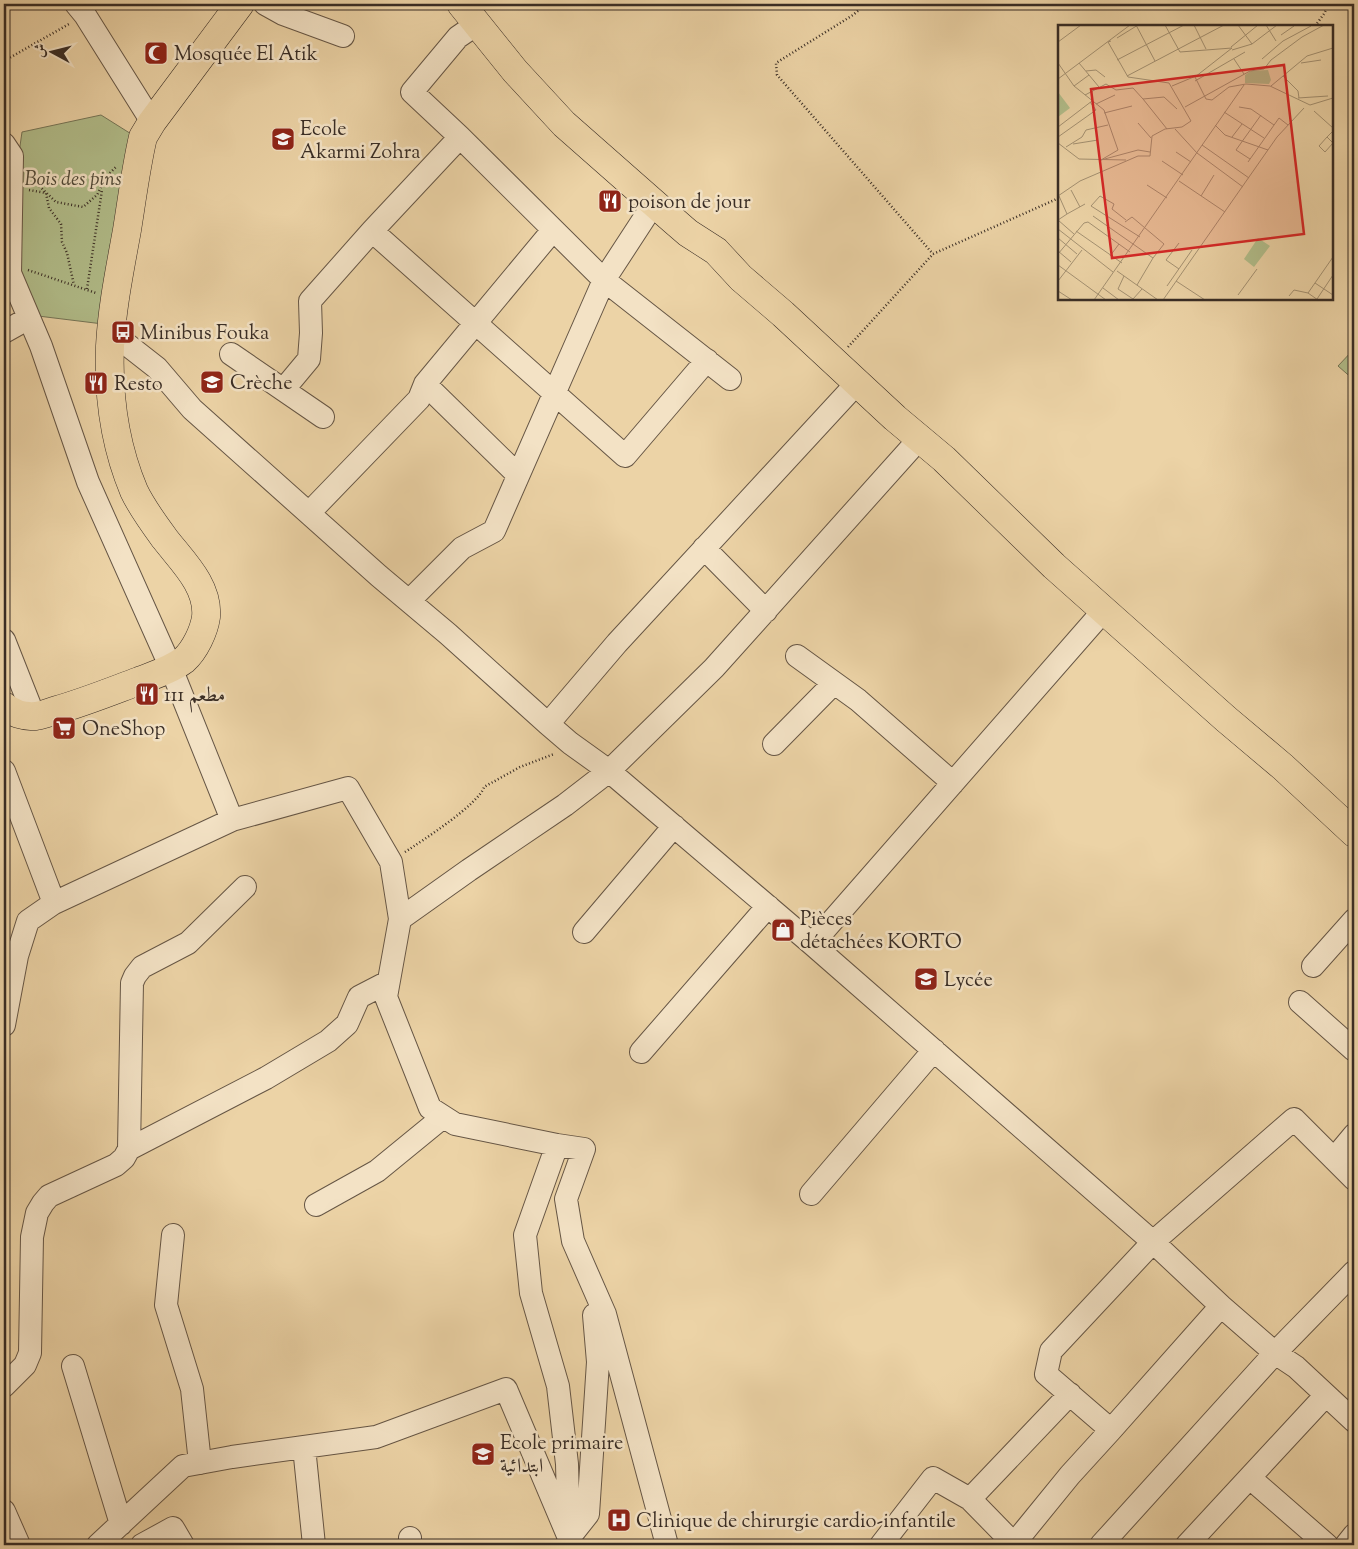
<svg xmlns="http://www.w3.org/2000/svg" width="1358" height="1549" font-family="'Sorts Mill Goudy',Amiri,serif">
  <rect width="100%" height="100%" fill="#ecd3a6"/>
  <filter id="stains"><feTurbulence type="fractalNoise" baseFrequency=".004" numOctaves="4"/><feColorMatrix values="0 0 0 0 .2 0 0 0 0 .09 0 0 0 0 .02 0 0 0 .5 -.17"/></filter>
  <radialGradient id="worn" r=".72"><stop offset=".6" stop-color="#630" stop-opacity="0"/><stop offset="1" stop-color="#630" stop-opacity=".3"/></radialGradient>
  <!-- green -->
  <path fill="#b2be8b" stroke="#767658" d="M101,115L136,137L103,324L38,316L15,265L19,153L22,132Z
    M1354,349V380L1338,366Z"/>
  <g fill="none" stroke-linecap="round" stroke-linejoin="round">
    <!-- minor casing -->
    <g stroke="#665645" stroke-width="24">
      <path id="minor" d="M76,4L85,15L152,122
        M265,4L283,14L343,36
        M477,24L458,37L412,92L460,137L604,280L730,379
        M4,144L12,156L10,273L41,346L88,482L171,668L232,820
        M372,231L625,456L707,360
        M4,332L29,318
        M111,332L157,368L192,409L379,576L448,634L548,724L570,743L609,771L812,944L1153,1242L1221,1306L1275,1353L1296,1367L1354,1421
        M231,354L323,417
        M425,384L518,475
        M284,389L309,359L311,333L310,301L372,231L460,137
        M309,513L419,399L425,384L553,230
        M704,548L766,611
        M409,601L462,548L494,531L604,280L647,214L657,205
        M4,640L34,716
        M797,656L858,700L953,783
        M548,724L617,643L858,382
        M774,744L834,683
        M4,771L54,903
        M400,919L469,870L565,805L609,771L714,668L920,438
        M584,932L674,826
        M812,944L1105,609
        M1313,966L1354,920
        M1300,1002L1354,1050
        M4,1025L17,956L28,921L54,903L232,820L348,788L391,862L400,919L386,997L430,1108L455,1124L557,1145L584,1149L566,1199L573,1241L605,1314L667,1545
        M641,1052L768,906
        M129,1149L266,1078L328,1041L347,1024L359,997L388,982
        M1334,1159L1354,1135
        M811,1194L934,1050
        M316,1205L377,1171L443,1117
        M173,1235L166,1305L192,1389L200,1463
        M73,1366L121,1524
        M4,1386L25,1365L30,1353L32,1237L37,1213L43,1203L49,1196L116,1165L124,1158L129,1149L132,983L135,976L142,967L188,943L245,887
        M1111,1430L1046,1374L1051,1351L1153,1242L1294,1119L1354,1179
        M304,1447L314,1545
        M1250,1478L1327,1545
        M970,1499L1014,1544
        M4,1511L19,1545
        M410,1538V1545
        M568,1543L569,1538L588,1514L598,1362L594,1315
        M98,1545L183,1466L232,1457L376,1437L506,1389L569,1538L567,1464L558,1386L531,1293L525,1235L557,1145
        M142,1545L173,1528L183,1545
        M881,1545L933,1478L970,1499L1070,1394
        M1013,1545L1070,1475L1111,1430L1221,1306
        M1101,1545L1275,1353L1354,1272
        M1187,1545L1326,1395
        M1346,1545L1354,1535"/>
    </g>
    <!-- major casing -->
    <g stroke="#392d25" stroke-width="29">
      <path id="major" d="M461,4L515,71L564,124L673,220L688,233L716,251L741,278L783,314L895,418L944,459L1054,566L1226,719L1283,767L1354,833
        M4,706C12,713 24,717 36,716C43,715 50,712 57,710C85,702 112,691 139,681C154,675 171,670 184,660C195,650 204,631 206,617C209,586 182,561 165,539C154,524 142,508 134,491C115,446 108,395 110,346C112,307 120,269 127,230C132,199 136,167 143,137L152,122L240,4"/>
    </g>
    <!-- path -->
    <path stroke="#392d25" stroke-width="2.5" stroke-dasharray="1 2.5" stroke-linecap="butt" d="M866,4L853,15L776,63L777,75L933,254
      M1315,26L1324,14L1329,4
      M4,61L69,24
      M31,175L34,181L56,202L83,207L97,195L107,176L116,167
      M29,190L46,193L49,208L61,224L62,242L67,253L74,285
      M28,270L96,293
      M87,289L102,190
      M848,347L933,254L1059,198
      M405,852C422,841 479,804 484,787L520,767L554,754"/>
    <!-- minor -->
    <use href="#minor" stroke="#f3e2c5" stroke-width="22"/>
    <!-- major -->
    <use href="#major" stroke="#ecd3a6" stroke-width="28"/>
  </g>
  <!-- icons -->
  <defs>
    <g id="mosque-square" transform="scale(1.25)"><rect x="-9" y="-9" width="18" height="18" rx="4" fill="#8f2418" stroke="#f3e2c5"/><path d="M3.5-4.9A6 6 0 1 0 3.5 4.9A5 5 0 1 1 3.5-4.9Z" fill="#fff"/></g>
    <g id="school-square" transform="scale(1.25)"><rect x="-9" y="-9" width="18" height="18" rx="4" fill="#8f2418" stroke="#f3e2c5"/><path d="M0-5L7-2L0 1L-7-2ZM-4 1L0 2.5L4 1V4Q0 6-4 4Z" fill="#fff"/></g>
    <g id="restaurant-square" transform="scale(1.25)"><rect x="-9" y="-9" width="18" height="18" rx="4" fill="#8f2418" stroke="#f3e2c5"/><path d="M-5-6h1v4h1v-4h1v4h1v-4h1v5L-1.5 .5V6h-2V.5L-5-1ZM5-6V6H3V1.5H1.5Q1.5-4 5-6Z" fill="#fff"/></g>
    <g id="bus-square" transform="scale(1.25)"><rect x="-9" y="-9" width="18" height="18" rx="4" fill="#8f2418" stroke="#f3e2c5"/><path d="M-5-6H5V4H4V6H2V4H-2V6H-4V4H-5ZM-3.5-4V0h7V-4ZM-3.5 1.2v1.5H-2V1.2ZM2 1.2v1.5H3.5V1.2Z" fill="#fff"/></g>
    <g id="supermarket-square" transform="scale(1.25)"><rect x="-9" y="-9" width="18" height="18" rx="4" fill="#8f2418" stroke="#f3e2c5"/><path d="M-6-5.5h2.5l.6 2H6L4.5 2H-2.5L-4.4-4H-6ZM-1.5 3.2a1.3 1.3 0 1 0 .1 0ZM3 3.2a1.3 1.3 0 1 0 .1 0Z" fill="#fff"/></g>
    <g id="shop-square" transform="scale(1.25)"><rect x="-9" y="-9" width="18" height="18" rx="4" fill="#8f2418" stroke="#f3e2c5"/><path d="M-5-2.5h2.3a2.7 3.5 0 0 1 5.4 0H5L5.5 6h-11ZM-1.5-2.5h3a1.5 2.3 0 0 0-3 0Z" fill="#fff"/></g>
    <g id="hospital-square" transform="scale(1.25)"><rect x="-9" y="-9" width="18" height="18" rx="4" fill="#8f2418" stroke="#f3e2c5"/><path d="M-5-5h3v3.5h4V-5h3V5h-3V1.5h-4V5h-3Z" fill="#fff"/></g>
  </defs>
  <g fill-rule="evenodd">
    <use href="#mosque-square" x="156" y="53"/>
    <use href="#school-square" x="283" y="139"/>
    <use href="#restaurant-square" x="610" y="201"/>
    <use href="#bus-square" x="123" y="332"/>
    <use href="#school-square" x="212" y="382"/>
    <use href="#restaurant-square" x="96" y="383"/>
    <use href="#restaurant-square" x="147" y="694"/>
    <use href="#supermarket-square" x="64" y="728"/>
    <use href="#shop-square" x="783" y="930"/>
    <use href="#school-square" x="926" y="979"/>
    <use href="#school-square" x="483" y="1454"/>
    <use href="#hospital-square" x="619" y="1520"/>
  </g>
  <g text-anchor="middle" stroke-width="5" stroke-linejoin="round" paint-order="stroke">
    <!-- poi labels -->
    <g font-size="20" fill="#392d25" stroke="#f3e2c5" text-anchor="start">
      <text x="174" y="60">Mosquée El Atik</text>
      <text x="300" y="135">Ecole<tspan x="300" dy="23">Akarmi Zohra</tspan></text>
      <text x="628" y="208">poison de jour</text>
      <text x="140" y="339">Minibus Fouka</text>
      <text x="230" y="389">Crèche</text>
      <text x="114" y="390">Resto</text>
      <text x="164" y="701">مطعم 111</text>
      <text x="82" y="735">OneShop</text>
      <text x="800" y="925">Pièces<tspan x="800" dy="23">détachées KORTO</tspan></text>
      <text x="944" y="986">Lycée</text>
      <text x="500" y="1449">Ecole primaire<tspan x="500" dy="23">ابتدائية</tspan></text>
      <text x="636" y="1527">Clinique de chirurgie cardio-infantile</text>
    </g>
    <!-- park labels -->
    <g font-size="20" font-style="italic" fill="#514a39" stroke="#f3e2c5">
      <text x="73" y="185">Bois des pins</text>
    </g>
  </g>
  <!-- overview -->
  <g transform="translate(1058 25)">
    <rect width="275" height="275" fill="#ecd3a6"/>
    <path d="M210,45L213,55L211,59L187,58V50L193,46ZM0,67L12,83L0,92ZM200,213L212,221L196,242L186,234Z" fill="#b2be8b"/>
    <path fill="none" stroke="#a49172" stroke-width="1" d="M78,0L97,36M107,0L122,27L174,23L137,52L148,74L154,75L171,62L188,59L212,61L252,80L275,73M136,0L148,24M180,0L194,19M208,0L218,16M223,10L236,1M59,13L80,0M0,17L23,0M173,22L200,0M174,25L194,19L219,0M176,34L186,49M204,34L225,16L253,1M59,35L126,0M0,38L16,61L46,85L60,125L43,135L80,125L92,127M21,38L41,62M243,38L263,35M28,46L38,45L47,52M69,51L166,0M225,51L240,66L241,73M0,54L72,0M137,56L187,27M16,61L31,50M114,61L138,51M213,61L249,31L275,23M27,70L48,59L58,65L75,63L85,74L106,72L119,84M240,73L270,71M85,74L109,104M38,79L57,70M127,82L192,46L206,44L213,35L244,12L266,0M181,82L193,84L216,100M256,86L275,103M166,87L206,113M46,88L74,81M80,98L93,113M157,100L167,110L210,125M0,102L34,76M117,104L139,128L185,162M275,106L269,112L275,118M0,112L38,85L32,77M174,112L184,99M269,112L261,121L267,127L275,118M0,118L21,134L68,135M15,119L40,115M144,120L191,153M8,122L24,112L28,105L50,100M118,127L133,137M192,134L178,125L203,90M104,136L125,150M190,137L221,93L230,100M121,156L167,187M89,160L109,173M13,165L22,182M0,171L22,156L80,131H92L94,111L107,104L124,102L133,96L111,58L70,52L50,17L53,16M143,171L156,150M9,189L27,179M35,191L95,233L79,260M0,195L9,189L1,171M0,195L16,209M68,195L54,184L56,179L42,171L33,181L82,212M67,197L74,192L106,219L95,233M0,204L55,247M18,206L64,238M0,213L19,229M121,218L108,235L121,244M0,226L13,237M0,229L26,198L30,197L72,227M52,231L61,219M0,240L48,275M59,246L100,275M66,251L60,264L75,274L84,264M0,256L24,225M118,256L147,275M257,258L275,270M109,261L134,225M45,263L61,275M0,266L14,275M250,268L275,232M180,270L199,244M231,271L236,265L250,268L260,275M259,274L275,250M36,275L186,60M105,275L219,112L246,83"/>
    <path fill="#d62828" fill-opacity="0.15" stroke="#d62828" stroke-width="2.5" d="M226,40L246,209L54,233L33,64Z"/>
    <rect width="275" height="275" fill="none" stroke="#392d25" stroke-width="2.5"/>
  </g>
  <!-- margin -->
  <rect width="1358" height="1549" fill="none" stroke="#ecd3a6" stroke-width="20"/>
  <rect x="5" y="5" width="1348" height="1539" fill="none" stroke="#392d25" stroke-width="2.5"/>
  <rect x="10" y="10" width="1338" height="1529" fill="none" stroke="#392d25"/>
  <!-- north arrow -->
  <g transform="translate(52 52) rotate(277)" stroke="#f3e2c5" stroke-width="4" paint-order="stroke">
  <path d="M0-4L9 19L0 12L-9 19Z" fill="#392d25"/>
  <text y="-8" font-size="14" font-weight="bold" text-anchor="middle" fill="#392d25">ش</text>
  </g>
  <rect width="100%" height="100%" filter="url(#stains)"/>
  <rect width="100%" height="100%" fill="url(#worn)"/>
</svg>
